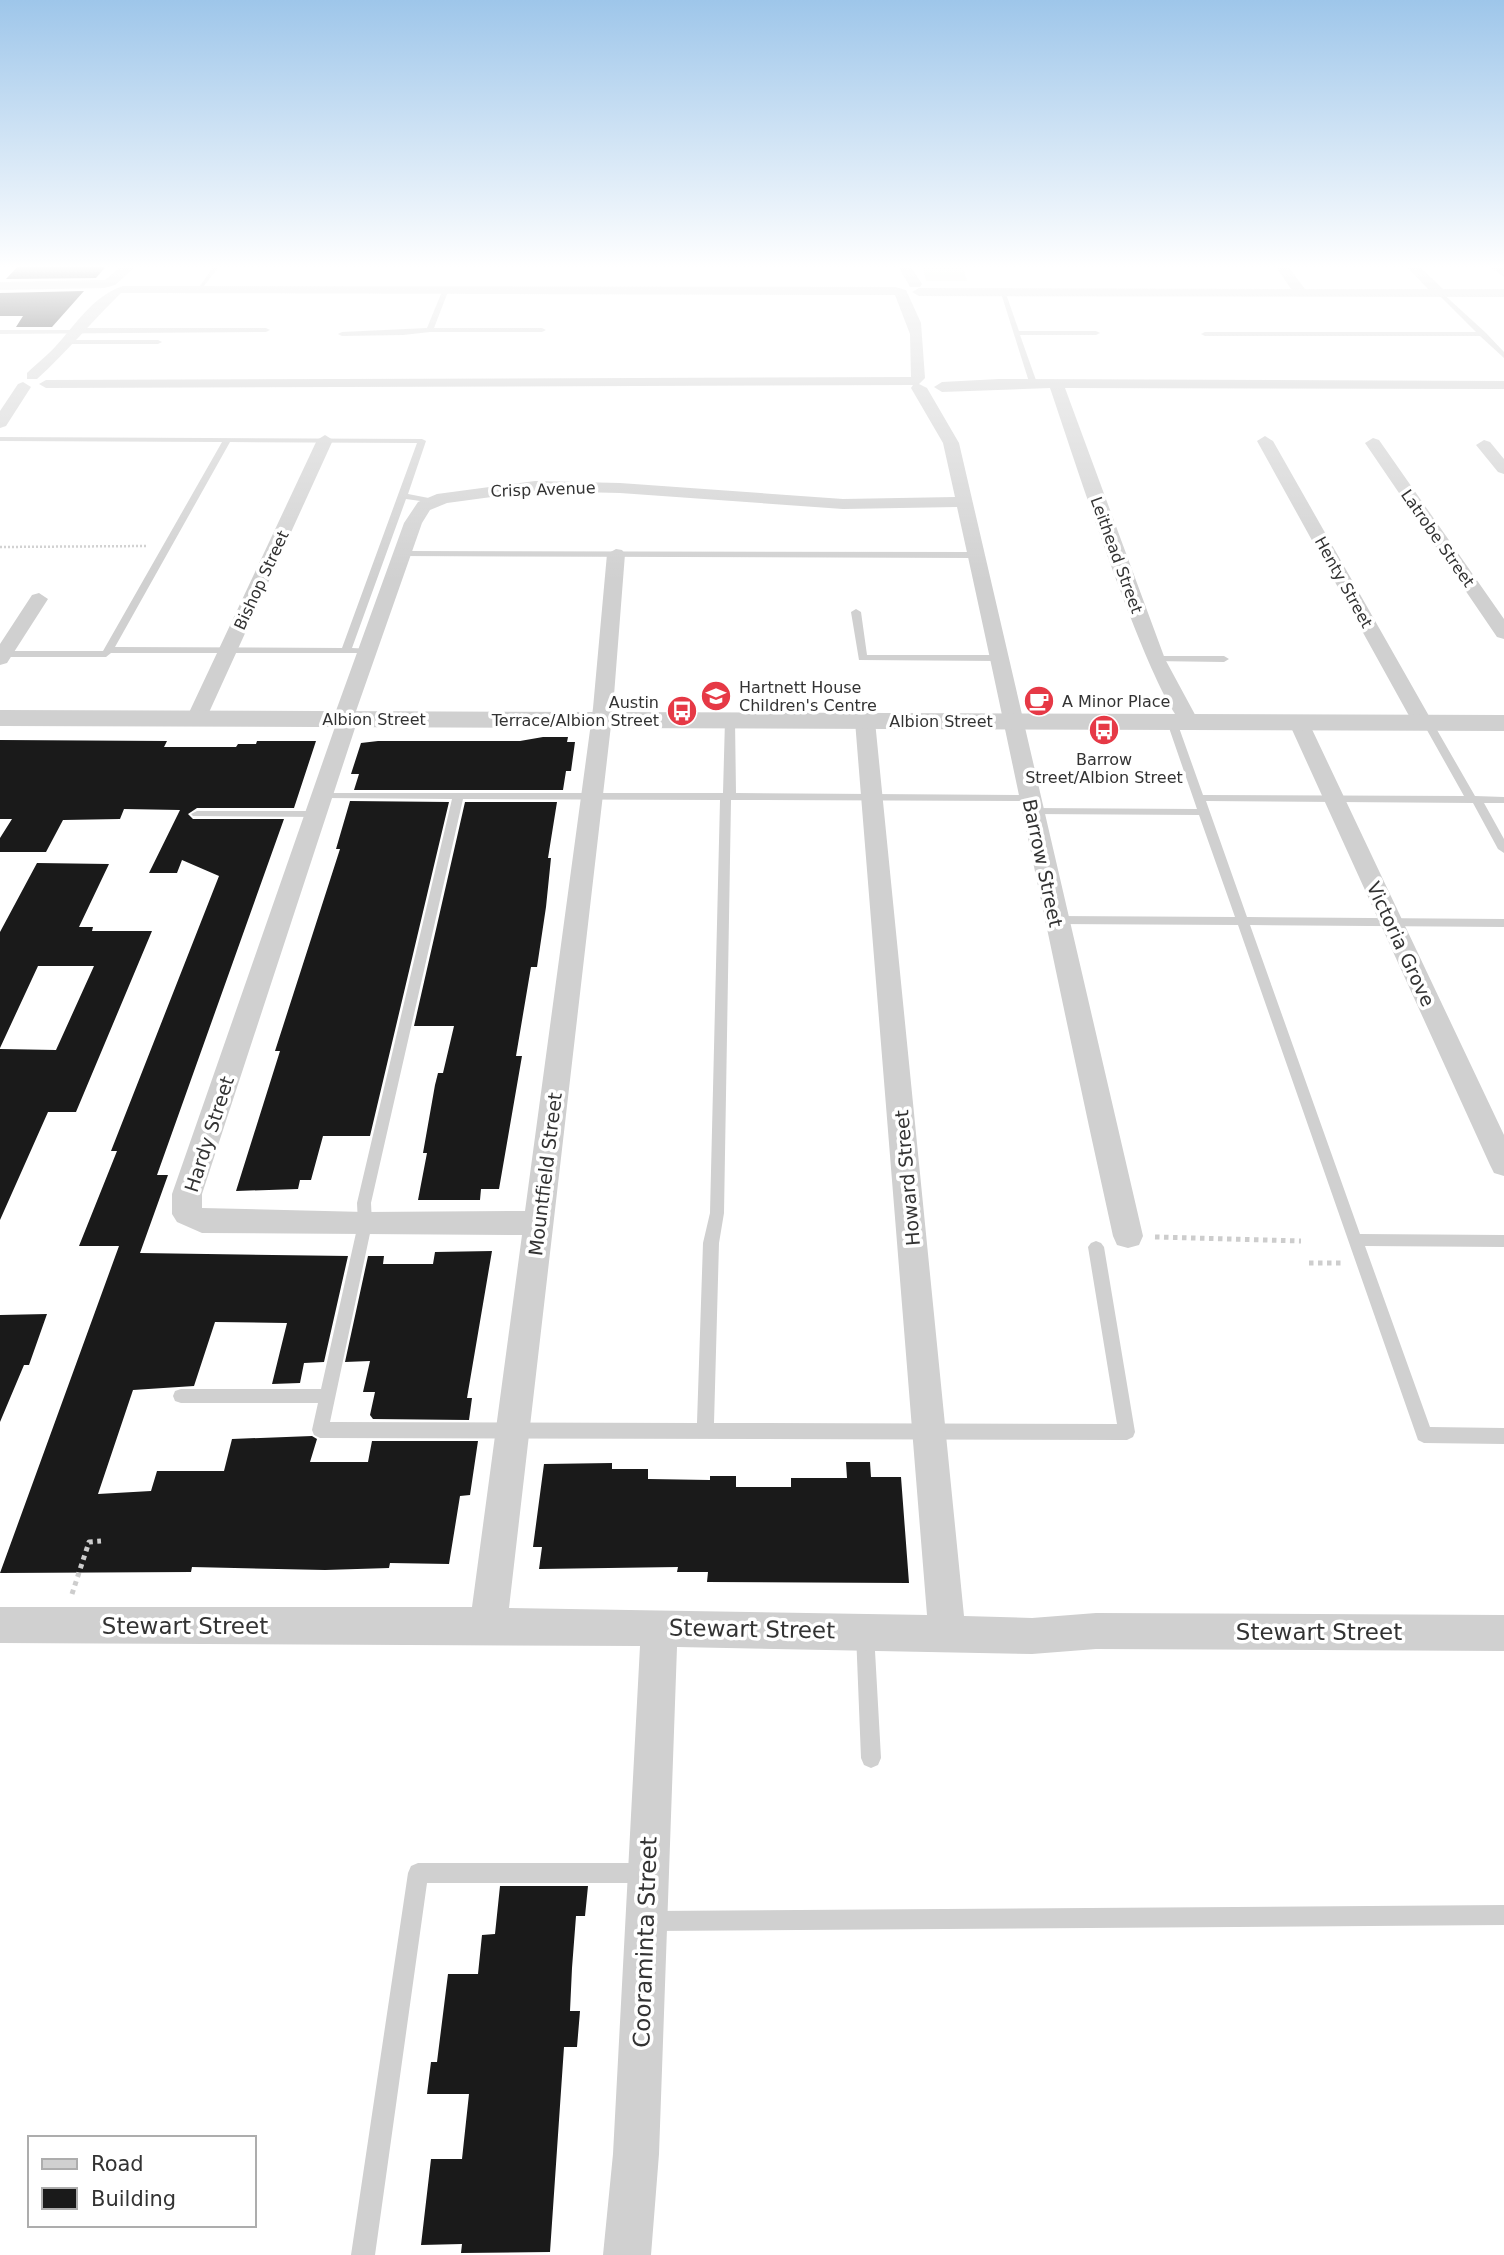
<svg xmlns="http://www.w3.org/2000/svg" width="1504" height="2255" font-family="'DejaVu Sans',sans-serif">
  <rect width="100%" height="100%" fill="#fff"/>
  <!-- green -->
  <path fill="#e6ecdf" d="M922,264H962L967,281H926Z"/>
  <!-- building -->
  <path fill="#1a1a1a" d="M20,264H108L96,278L6,279Z
    M84,291L52,327H16L23,316H0V293Z
    M543,737H568L567,742H575L571,771H566L563,790H354L359,774H351L361,743L378,741H520Z
    M0,740L167,741L164,747H236L238,744H256L257,741H316L294,808H197L188,814L193,819H284L157,1175H168L140,1253L348,1256L324,1362L304,1363L300,1383L272,1384L287,1323L215,1322L194,1386L133,1390L98,1494L151,1491L157,1471H224L232,1439L312,1436L317,1439L310,1462H368L372,1441H478L470,1495L460,1496L449,1564L390,1563L389,1568L325,1570L192,1567L191,1572L0,1573L119,1246H79L117,1151H111L219,876L182,860L177,873H149L180,810L124,809L120,819L63,820L46,852H0V838L12,819H0Z
    M350,801L449,802L370,1136H323L311,1180H300L298,1189L236,1191L280,1051H275L340,849H336Z
    M465,802H557L548,858H551L546,907L537,967H531L516,1056H522L499,1189H481L480,1200H418L427,1153H423L435,1085L438,1073H443L454,1026H414Z
    M37,863L109,864L79,927H93L92,931H152L76,1112H48L0,1220V1049L56,1050L94,966H38L0,1048V932Z
    M492,1251L467,1398H472L469,1420L373,1419L370,1415L375,1392H363L370,1361L345,1362L368,1256H384L383,1264H433L435,1252Z
    M47,1314L29,1365H24L0,1422V1315Z
    M846,1462H870L871,1477H901L909,1583L707,1582L708,1572H677L678,1567L539,1569L542,1547H533L544,1464L612,1463V1469H648V1479L710,1480V1476H736V1487H791V1478H847Z
    M500,1886H588L585,1916H576L572,1968L570,2011H580L577,2047H564L550,2252L461,2253L462,2244L421,2245L431,2159H462L469,2094H427L431,2062H437L448,1974H478L482,1935L495,1934Z"/>
  <g fill="none" stroke-linecap="round" stroke-linejoin="round">
    <!-- path-far1 -->
    <path stroke="#cdcdcd" stroke-width="2.5" stroke-dasharray="2 2" stroke-linecap="butt" d="M0,547L148,546"/>
    <!-- path -->
    <path stroke="#cdcdcd" stroke-width="5" stroke-dasharray="4.5 4.5" stroke-linecap="butt" d="M1155,1237L1301,1241
      M1309,1263H1342
      M72,1594L89,1542L101,1541"/>
    <!-- service -->
    <path fill="#d0d0d0" fill-rule="evenodd" d="M215,264H221L204,286H200Z
      M446,287L449,289L434,328H542L546,330L542,332H430L403,335L342,336L338,334L342,332L427,328L443,289Z
      M1438,289L1486,333L1504,352V358L1480,336H1205L1201,334L1205,332H1476L1436,292Z
      M1000,290L1005,291L1019,331H1096L1100,333L1096,335H1020L1037,383L1030,385Z
      M77,328H266L270,330L266,332L0,334V330H74Z
      M67,340H158L162,342L158,344H64Z
      M0,437L422,439L426,441L408,494L439,500L435,503L406,499L352,648L371,649V653H111L106,657H0V651H103L222,442L0,441ZM230,442L417,443L342,648L115,647Z
      M402,551L976,552L980,555L976,558L399,556L398,554Z
      M856,609L861,612L867,655H999L1004,658L999,661L859,660L851,612Z
      M1155,656H1224L1229,659L1224,662L1152,661L1150,659Z
      M730,717L735,720L736,793L1028,795L1034,798L1028,801L731,800L724,1213L719,1243L714,1423L1117,1424L1088,1247L1091,1243L1096,1241L1101,1243L1104,1247L1135,1432L1133,1437L1127,1440L320,1438L314,1435L312,1430L318,1403H181L175,1401L173,1396L175,1391L181,1389H321L358,1224L357,1203L452,799L323,798L317,795L319,793H723L725,720ZM463,799L720,800L710,1213L703,1243L697,1423L330,1422L372,1224L371,1203Z
      M1172,719L1177,722L1203,795L1464,796L1423,723L1428,720L1433,723L1475,796L1504,797V803H1484L1504,839V853L1498,849L1473,803L1206,801L1247,917L1504,919V927L1250,925L1360,1234L1504,1235V1247L1365,1246L1430,1427L1504,1428V1444L1424,1443L1418,1440L1238,925L1055,924L1049,920L1055,916L1235,917L1199,815L1031,814L1025,811L1031,808L1197,809L1167,722Z
      M197,811H317L323,814L317,817L193,816L191,814Z
      M865,1624L872,1626L874,1633L881,1758L878,1765L871,1768L864,1765L861,1758L856,1633L858,1626Z
      M418,1863H646L653,1866L656,1873L653,1880L646,1883H427L375,2255H351L408,1873L411,1866Z
      M1504,1905V1925L651,1931L644,1928L641,1921L644,1914L651,1911Z"/>
    <!-- minor -->
    <path fill="#d0d0d0" fill-rule="evenodd" d="M124,264H138L115,285L104,288L0,290V282L105,280Z
      M897,264H909L922,284L920,287H910Z
      M1274,264H1286L1305,289H1428L1404,264H1417L1443,289H1504V297L919,296L912,292L919,288L1291,289Z
      M1486,264L1504,267V277Z
      M123,286L895,287L906,290L921,323L925,378L919,384L927,388L959,443L1143,1236L1139,1245L1128,1248L1117,1245L1113,1236C1059,993 1011,750 957,507L843,509L620,493L535,491L447,503L430,510L422,523L355,714L358,719L202,1194V1208L365,1212L525,1211L593,708L607,554L616,549L622,550L625,554L613,708L509,1608L927,1615L855,721L865,715L875,721L964,1616L1032,1618L1096,1613L1504,1615V1651L1096,1649L1032,1654L677,1647L659,2154L651,2255H603L613,2154L640,1646L0,1643V1607H472L522,1235L202,1233L177,1222L172,1214V1194L336,724L333,719L404,523L418,502L437,494L535,481L620,483L843,499L955,497L943,443L911,388L913,385L46,388L39,384L46,380L911,377L910,334L895,295L121,293C92,321 67,352 37,379H27V373C36,364 47,356 55,347C77,323 93,296 123,286Z
      M999,379L1504,381V389L1065,388L1165,659L1199,722L1189,728C1157,720 1066,434 1050,388L942,392L934,387L942,382Z
      M23,382L31,387L6,426L0,428V411L18,384Z
      M325,435L333,440L206,719L196,725L189,723L186,719L317,440Z
      M1265,436L1273,441L1433,723L1430,727H1416L1413,723L1257,441Z
      M1373,438L1379,440L1504,619V639L1497,637L1365,443Z
      M1484,440L1490,442L1504,459V474L1498,472L1476,445Z
      M39,593L48,599L7,663L0,665V644L32,595Z
      M1299,717L1309,723L1504,1135V1176L1494,1173L1490,1165L1289,723Z"/>
    <!-- tertiary -->
    <path fill="#d0d0d0" fill-rule="evenodd" d="M0,710L1504,715V731L0,726Z"/>
  </g>
  <!-- sky -->
  <linearGradient id="sky" x2="0" y2="1"><stop stop-color="#9ec6ea"/><stop offset="0.46" stop-color="#fff"/><stop offset="1" stop-color="#fff" stop-opacity="0"/></linearGradient>
  <rect width="1504" height="580" fill="url(#sky)"/>
  <!-- icons -->
  <defs>
    <g id="school-disc" transform="scale(1.575)"><circle r="9.5" fill="#e63946" stroke="#fff"/><path d="M0-5L7-2L0 1L-7-2ZM-4 1L0 2.5L4 1V4Q0 6-4 4Z" fill="#fff"/></g>
    <g id="cafe-disc" transform="scale(1.575)"><circle r="9.5" fill="#e63946" stroke="#fff"/><path d="M-5.5-4.5H6V0H3Q3 3.5 0 3.5H-2.5Q-5.5 3.5-5.5 0ZM3-3.2v2h1.7v-2ZM-6 4.5H4V6H-6Z" fill="#fff"/></g>
    <g id="bus-disc" transform="scale(1.575)"><circle r="9.5" fill="#e63946" stroke="#fff"/><path d="M-5-6H5V4H4V6H2V4H-2V6H-4V4H-5ZM-3.5-4V0h7V-4ZM-3.5 1.2v1.5H-2V1.2ZM2 1.2v1.5H3.5V1.2Z" fill="#fff"/></g>
  </defs>
  <g fill-rule="evenodd">
    <use href="#school-disc" x="716" y="696"/>
    <use href="#cafe-disc" x="1039" y="701"/>
    <use href="#bus-disc" x="682" y="711"/>
    <use href="#bus-disc" x="1104" y="730"/>
  </g>
  <g text-anchor="middle" stroke-width="7" stroke-linejoin="round" paint-order="stroke">
    <!-- far-street labels -->
    <g font-size="16" fill="#333" stroke="#fff">
      <text transform="translate(543 489) rotate(-2)" y="6">Crisp Avenue</text>
      <text transform="translate(1438 538) rotate(55)" y="6">Latrobe Street</text>
      <text transform="translate(1117 555) rotate(70)" y="6">Leithead Street</text>
      <text transform="translate(261 580) rotate(-65)" y="6">Bishop Street</text>
      <text transform="translate(1344 582) rotate(61)" y="6">Henty Street</text>
      <text x="374" y="725">Albion Street</text>
      <text x="941" y="727">Albion Street</text>
    </g>
    <!-- far-poi labels -->
    <g font-size="16" fill="#333" stroke="#fff" text-anchor="start">
      <text x="739" y="693">Hartnett House<tspan x="739" dy="18">Children's Centre</tspan></text>
      <text x="1062" y="707">A Minor Place</text>
      <text x="659" y="708" text-anchor="end">Austin<tspan x="659" dy="18">Terrace/Albion Street</tspan></text>
      <text x="1104" y="765" text-anchor="middle">Barrow<tspan x="1104" dy="18">Street/Albion Street</tspan></text>
    </g>
    <!-- street labels -->
    <g font-size="19" fill="#333" stroke="#fff">
      <text transform="translate(1043 863) rotate(78)" y="7">Barrow Street</text>
      <text transform="translate(1401 944) rotate(65)" y="7">Victoria Grove</text>
      <text transform="translate(209 1134) rotate(-72)" y="7">Hardy Street</text>
      <text transform="translate(545 1174) rotate(-83)" y="7">Mountfield Street</text>
      <text transform="translate(907 1178) rotate(-95)" y="7">Howard Street</text>
    </g>
    <!-- near-street labels -->
    <g font-size="23" fill="#333" stroke="#fff">
      <text x="185" y="1634">Stewart Street</text>
      <text transform="translate(752 1629) rotate(1)" y="8">Stewart Street</text>
      <text x="1319" y="1640">Stewart Street</text>
      <text transform="translate(645 1942) rotate(-88)" y="8">Cooraminta Street</text>
    </g>
  </g>
  <!-- legend -->
  <rect x="28" y="2136" width="228" height="91" fill="#ffffff" stroke="#adadad" stroke-width="2"/>
  <rect x="42" y="2159" width="35" height="10" fill="#d0d0d0" stroke="#adadad" stroke-width="2"/>
  <text x="91" y="2171" font-size="21" fill="#333333">Road</text>
  <rect x="42" y="2188" width="35" height="21" fill="#1a1a1a" stroke="#adadad" stroke-width="2"/>
  <text x="91" y="2206" font-size="21" fill="#333333">Building</text>
</svg>
